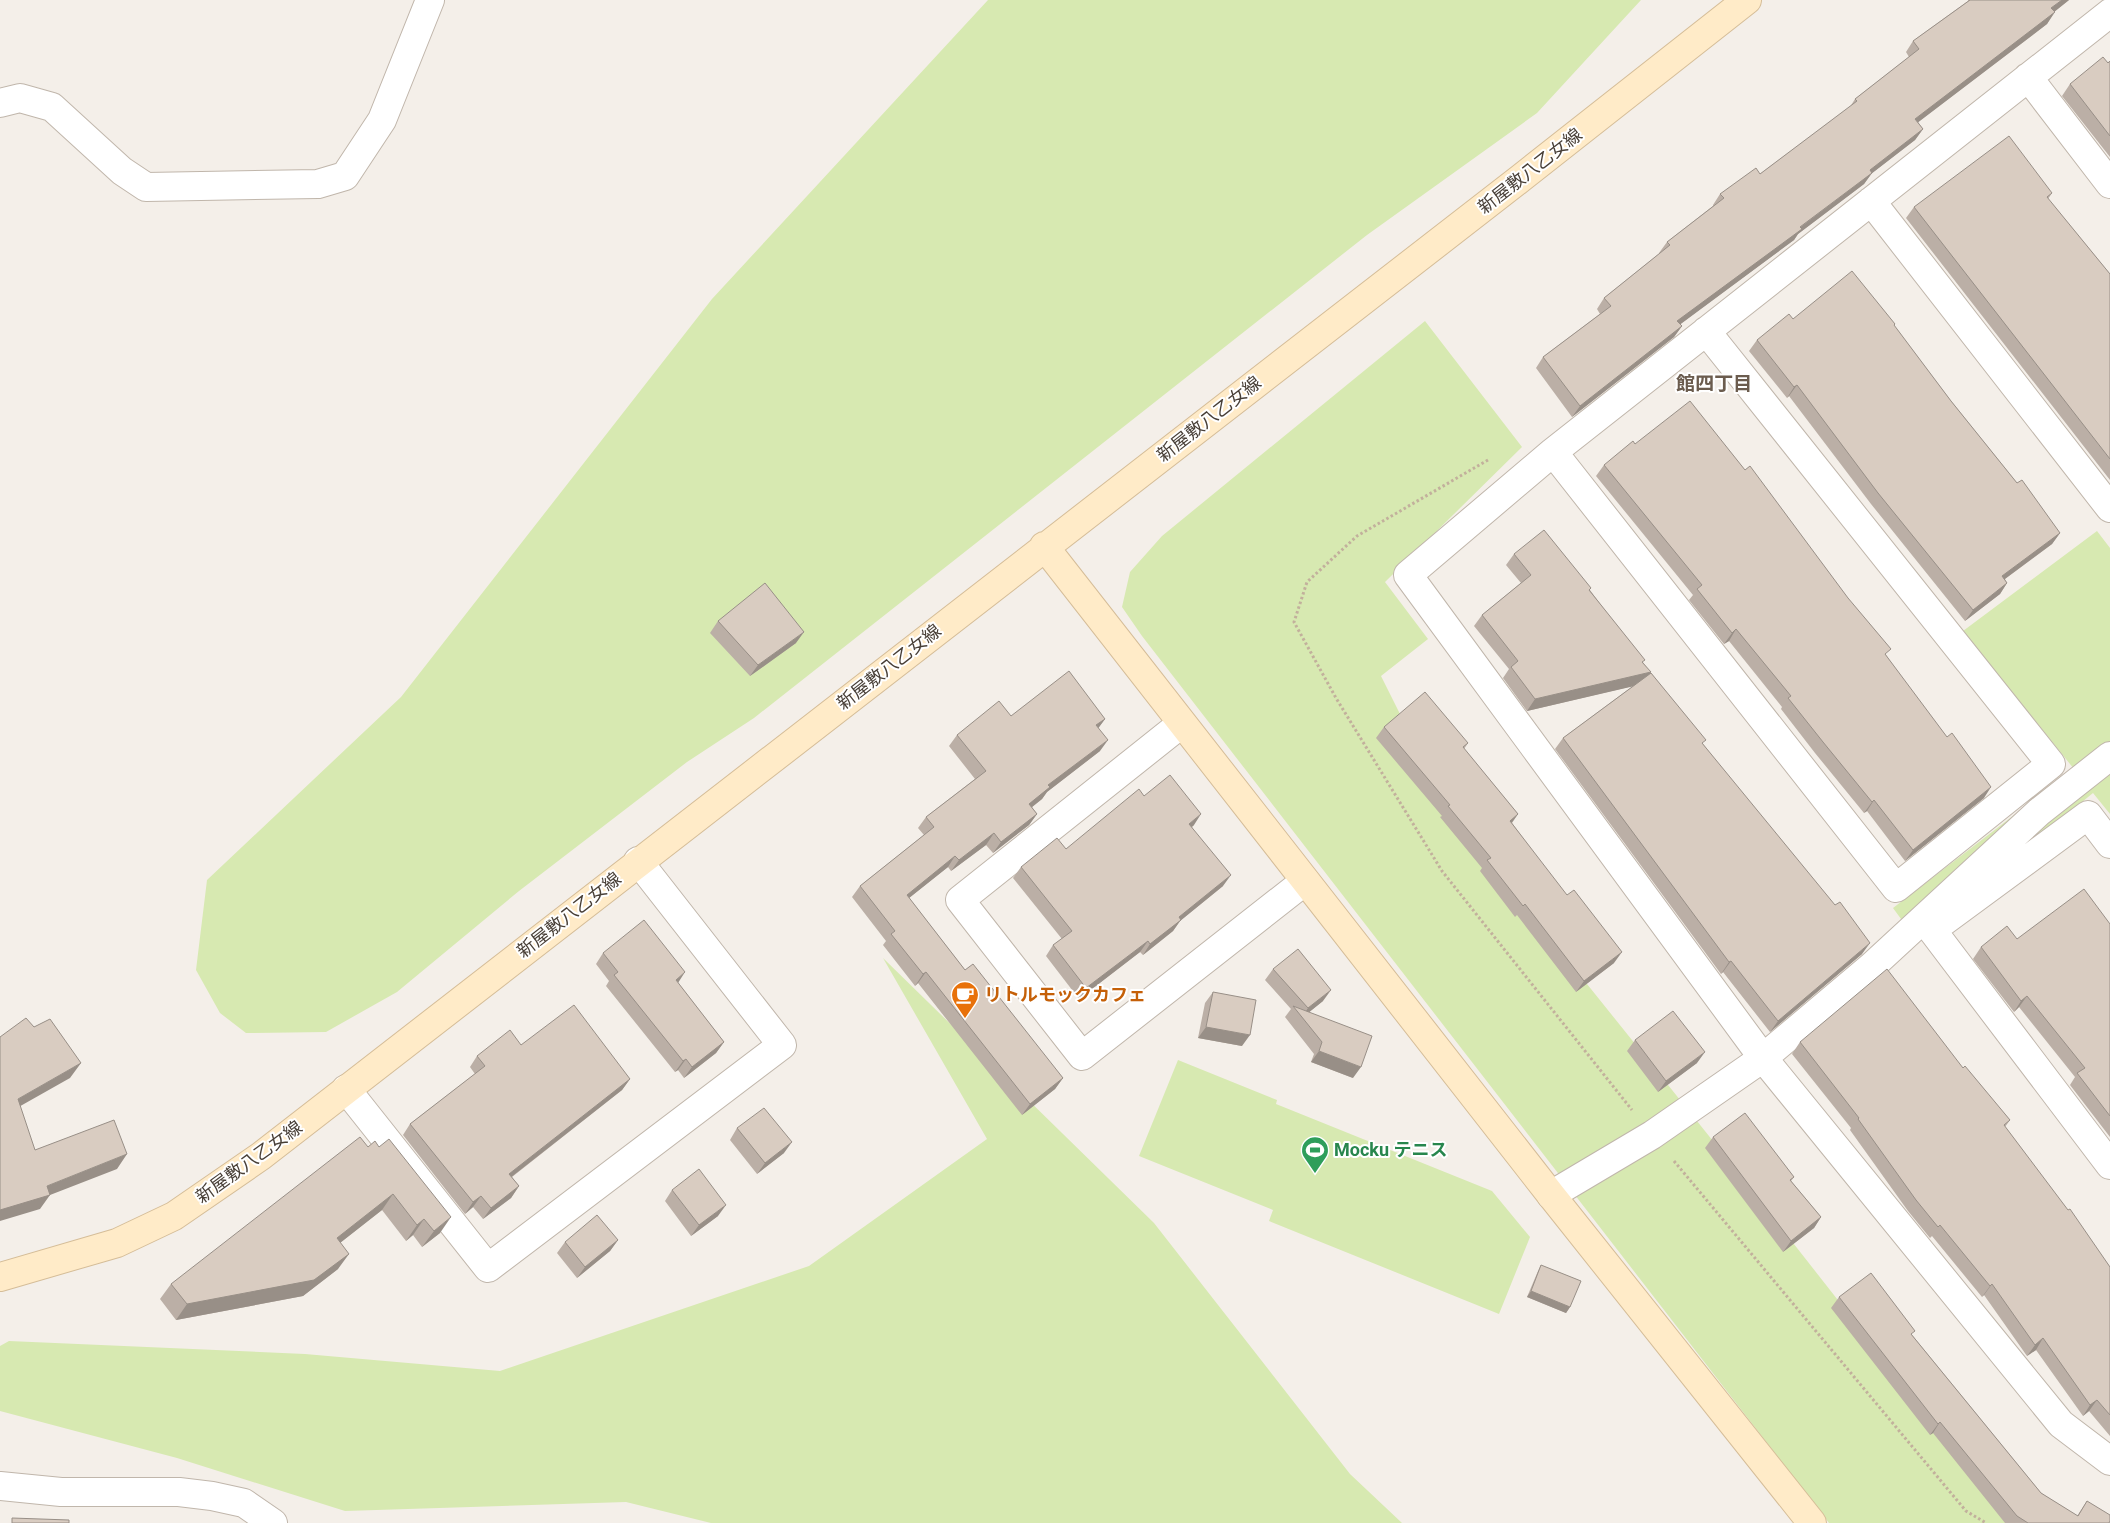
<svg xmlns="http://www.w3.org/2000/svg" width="2110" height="1523" font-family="Roboto,'Noto Sans JP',sans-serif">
  <rect width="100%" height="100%" fill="#f4efe9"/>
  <!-- green -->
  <path fill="#d7e9b1" d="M988,0H1641L1537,113L1367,235L754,718L687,762L519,891L397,992L326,1032L246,1033L220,1013L196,970L207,880L401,697L712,299Z
    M1425,321L1522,447L1385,582L1428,639L1381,676L1449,812L1717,1146L1983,1485L2047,1523H1829L1142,636L1122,607L1130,572L1162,536Z
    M2097,531L2110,548V814L2093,793L1915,938L1893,908L2074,769L1963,631Z
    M883,958L1154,1223L1350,1474L1402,1523H711L626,1502L345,1511L177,1458L0,1411V1346L9,1341L305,1354L500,1371L809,1266L987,1139Z
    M1178,1060L1277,1100L1276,1104L1492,1191L1530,1237L1499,1314L1269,1221L1273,1210L1139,1156Z"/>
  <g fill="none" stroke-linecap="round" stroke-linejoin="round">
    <!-- street casing -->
    <g stroke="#c0b6ab" stroke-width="30">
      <path id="street" d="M2110,13L1553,452L1408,575L1763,1058L2061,1424L2110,1461
        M2028,77L2110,184
        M0,103L20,98L52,107L122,171L146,187L318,184L345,176L382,120L430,0
        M1871,201L2110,508
        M1553,452L1896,888L2051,764L1706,331
        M1181,724L960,900L1082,1056L1305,881
        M2110,844L2088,815L1932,930L2110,1165
        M346,1089L488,1268L782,1045L638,861
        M1551,1195L1652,1135L1763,1058L1871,967L2039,812L2110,756
        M0,1486L61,1492H179L212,1496L244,1503L273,1523"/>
    </g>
    <!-- secondary casing -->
    <g stroke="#d5bd98" stroke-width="30">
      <path id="secondary" d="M1044,546L1551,1195L1812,1523
        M0,1277L117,1243L174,1216L261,1156L1521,178L1747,0"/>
    </g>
    <!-- path -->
    <path stroke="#c2b09c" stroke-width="3" stroke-dasharray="2.5 2.5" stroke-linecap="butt" d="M1488,460L1357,536L1307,582L1294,622L1336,698L1442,871L1632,1110
      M1674,1161L1966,1511L1986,1523"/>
    <!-- street -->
    <use href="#street" stroke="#fff" stroke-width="28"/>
    <!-- secondary -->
    <use href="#secondary" stroke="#ffebc8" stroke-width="28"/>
  </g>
  <!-- wall -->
  <path fill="#bbafa6" d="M1968,0H2069L2054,12L2047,24L1918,122L1923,129L1915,140L1872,173L1864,184L1798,234L1794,240L1680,324L1682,326L1674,337L1572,417L1536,368L1543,357L1600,314L1597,309L1604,298L1660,253H1659L1667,242L1713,206V205L1720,194L1760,174L1850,107L1855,99L1909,57L1906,52L1913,41L1968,1Z
    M2110,61V157L2062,96L2070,84Z
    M2052,193L2048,199L2110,274V480L1906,218L1914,207Z
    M1793,319L1894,326L1951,401L2017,483L2060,533L2052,544L2005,579L2007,583L2000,594L1965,621L1871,504L1789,396L1787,398L1749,351L1757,340Z
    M1635,444L1886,655L1984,798L1905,861L1867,811L1864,813L1815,753L1781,709L1782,707L1729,641L1724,644L1689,600L1693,595L1596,476L1604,465Z
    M1514,554L1590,590L1703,744L1862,954L1770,1032L1723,972L1721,974L1555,749L1563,738L1633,686L1527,711L1503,678L1509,669L1474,626L1482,615L1521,583L1506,565Z
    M718,621L796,643L750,676L710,633Z
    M1011,716L1105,719L1098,728L1100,751L1047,792L1042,799L1032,807L1037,814L1029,825L993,853L986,845L951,871L948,867L909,898L965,970L1063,1078L1055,1089L1022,1115L918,983L915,986L883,945L886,941L852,897L860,886L924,835L918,828L926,817L975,779L949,746L957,735Z
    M1384,727L1468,743L1464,749L1518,814L1512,823L1614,963L1576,992L1517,915L1515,917L1480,871L1482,868L1440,817L1442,816L1376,738Z
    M1144,796L1194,825L1192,827L1223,886L1180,921L1173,931L1143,955L1140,952L1079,999L1046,956L1053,945L1062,939L1013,878L1021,867L1066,849Z
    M2110,924V1137L2070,1085L2075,1077L2019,1007L2014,1012L1973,959L1981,947L2017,939Z
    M603,953L678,983L724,1042L716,1053L684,1078L678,1070L675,1072L606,986L609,981L596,964Z
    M1273,969L1323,1001L1309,1012L1353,1078L1311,1062L1314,1054L1285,1017L1291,1009L1265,980Z
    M1213,992L1242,1046L1198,1038L1205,1003Z
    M1635,1040L1697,1063L1658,1092L1627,1051Z
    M1800,1042L1963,1068L2010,1120L2005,1127L2110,1267V1436L2089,1411L2083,1416L2036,1350L2027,1356L1984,1295L1982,1297L1932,1236L1930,1238L1908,1211L1850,1130L1851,1128L1792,1054Z
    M521,1045L630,1079L622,1090L512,1177L519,1186L511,1198L483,1219L473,1207L465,1214L403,1135L410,1124L475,1074L470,1067L477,1056Z
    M737,1128L784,1153L757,1174L730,1140Z
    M1713,1137L1794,1177L1791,1181L1821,1217L1814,1228L1783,1252L1705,1148Z
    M368,1147L440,1233L422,1247L413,1235L406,1241L382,1210L341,1242L338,1269L303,1296L176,1320L160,1299L171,1284Z
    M672,1190L718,1216L691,1236L665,1201Z
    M618,1240L610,1251L577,1278L557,1253L565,1242Z
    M1541,1265L1570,1307L1566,1313L1527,1297L1538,1271Z
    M1839,1297L1912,1335L2041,1493L2077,1516L2087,1501L2109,1523H2005L1933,1433L1930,1435L1831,1308Z"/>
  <!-- shaded-wall -->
  <path fill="#988f87" d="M2062,0H2069L2044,20L2051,8Z
    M2055,12L2047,24L1908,130L1915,119Z
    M1923,129L1915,140L1862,181L1870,170Z
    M1872,173L1864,184L1798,234L1794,240L1670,332L1677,321Z
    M1682,326L1674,337L1572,417L1580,406Z
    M1797,385L1789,396L1787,398L1794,387Z
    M2060,533L2052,544L1994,587L2002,576Z
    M2007,583L2000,594L1965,621L1973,610Z
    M1736,629L1729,641L1724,644L1732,633Z
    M804,632L796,643L750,676L758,665Z
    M1651,672L1643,684L1527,711L1535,699Z
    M1105,719L1097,730L1096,725Z
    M1108,740L1100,751L1047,792L1042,799L1022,815L1029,804L1048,785Z
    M1991,787L1984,798L1905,861L1913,850Z
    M1874,800L1867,811L1864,813L1872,802Z
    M1037,814L1029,825L993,853L1001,842Z
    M1201,814L1194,825L1182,835L1189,824Z
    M1518,814L1510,825V821Z
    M994,833L986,845L951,871L959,860Z
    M955,856L948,867L899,906L907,895Z
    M1231,875L1223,886L1180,921L1173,931L1143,955L1150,944L1179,917Z
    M1148,941L1140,952L1079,999L1086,988Z
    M1870,943L1862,954L1770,1032L1778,1021Z
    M1622,952L1614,963L1576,992L1584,981Z
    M1731,961L1723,972L1721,974L1729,962Z
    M685,972L678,983L676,980Z
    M926,972L918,983L915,986L923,974Z
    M1331,990L1323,1001L1302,1018V1017L1308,1008Z
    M2027,996L2019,1007L2014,1012L2021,1001Z
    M1206,1027L1250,1035L1242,1046L1198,1038Z
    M724,1042L716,1053L684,1078L692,1067Z
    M1319,1051L1361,1067L1353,1078L1311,1062Z
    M1705,1052L1697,1063L1658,1092L1666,1081Z
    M686,1059L678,1070L675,1072L683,1061Z
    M81,1063L70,1078L8,1113L18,1099Z
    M1063,1078L1055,1089L1022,1115L1030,1104Z
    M630,1079L622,1090L501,1185L509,1174Z
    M792,1142L784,1153L757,1174L765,1163Z
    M127,1154L117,1169L50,1195L40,1209L0,1221V1210L47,1186Z
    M519,1186L511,1198L483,1219L491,1208Z
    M393,1194L382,1210L326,1254L337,1238Z
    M481,1196L473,1207L465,1214L473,1202Z
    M726,1205L718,1216L691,1236L699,1225Z
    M451,1217L440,1233L422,1247L434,1231Z
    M1821,1217L1814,1228L1783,1252L1791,1241Z
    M424,1219L413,1235L406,1241L417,1225Z
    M618,1240L610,1251L577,1278L585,1267Z
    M349,1254L338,1269L303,1296L176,1320L187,1304Z
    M1992,1284L1984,1295L1982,1297L1990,1286Z
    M1531,1291L1570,1307L1566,1313L1527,1297Z
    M2043,1338L2036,1350L2027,1356L2035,1345Z
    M2097,1400L2089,1411L2083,1416L2090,1405Z
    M1940,1422L1933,1433L1930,1435L1938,1424Z"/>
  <!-- building -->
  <path fill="#d9ccc1" stroke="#988f87" d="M1970,0H2062L2051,8L2055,12L1915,119L1923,129L1870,170L1872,173L1800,227L1802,229L1677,321L1682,326L1580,406L1543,357L1611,306L1604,298L1670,245L1667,242L1724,198L1720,194L1756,168L1760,174L1857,101L1855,99L1919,49L1913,41Z
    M2103,57L2108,63L2110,61V136L2070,84Z
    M2009,136L2052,193L2047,197L2110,274V459L1914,207Z
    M1852,271L1895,324L1894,325L1951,401L2017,483L2022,480L2060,533L2002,576L2007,583L1973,610L1878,493L1797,385L1794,387L1757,340L1789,314L1793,319Z
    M1690,401L1745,470L1750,466L1848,598L1891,649L1885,654L1947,737L1952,733L1991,787L1913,850L1874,800L1872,802L1823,742L1788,698L1791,696L1736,629L1732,633L1697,589L1702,585L1604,465L1633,441L1635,444Z
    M1544,530L1591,588L1589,590L1645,660L1642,662L1651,672L1535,699L1511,667L1518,661L1482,615L1531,575L1514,554Z
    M765,583L804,632L758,665L718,621Z
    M1069,671L1105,719L1096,725L1108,740L1048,785L1050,787L1029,804L1037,814L1001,842L994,833L959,860L955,856L907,895L965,970L973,964L1063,1078L1030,1104L926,972L923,974L891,934L895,931L860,886L934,827L926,817L986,771L957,735L999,701L1011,716Z
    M1651,673L1706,740L1702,743L1835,905L1840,902L1870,943L1778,1021L1731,961L1729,962L1563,738Z
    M1425,692L1468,743L1463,747L1518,814L1510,821L1567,895L1574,890L1622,952L1584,981L1525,904L1523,906L1487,860L1491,858L1448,806L1450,805L1384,727Z
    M1170,775L1201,814L1189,824L1231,875L1179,917L1181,920L1150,944L1148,941L1086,988L1053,945L1072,931L1021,867L1057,838L1066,849L1139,789L1144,796Z
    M2084,889L2110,924V1116L2077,1073L2085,1068L2027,996L2021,1001L1981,947L2007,926L2017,939Z
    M644,920L685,972L676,980L724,1042L692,1067L686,1059L683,1061L614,975L618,972L603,953Z
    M1298,949L1331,990L1308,1008L1273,969Z
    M1887,969L1963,1068L1965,1066L2010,1120L2004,1125L2068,1210L2070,1209L2110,1267V1415L2097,1400L2090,1405L2043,1338L2035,1345L1992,1284L1990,1286L1940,1225L1938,1227L1916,1200L1858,1119L1859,1118L1800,1042Z
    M1213,992L1256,1000L1250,1035L1206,1027Z
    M574,1005L630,1079L509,1174L519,1186L491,1208L481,1196L473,1202L410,1124L485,1066L477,1056L510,1030L521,1045Z
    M1293,1006L1372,1036L1361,1067L1319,1051L1322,1042Z
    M1673,1011L1705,1052L1666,1081L1635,1040Z
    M26,1018L34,1027L50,1019L81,1063L18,1099L35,1150L114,1120L127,1154L47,1186L50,1195L0,1210V1037Z
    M764,1108L792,1142L765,1163L737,1128Z
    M1745,1113L1794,1177L1790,1180L1821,1217L1791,1241L1713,1137Z
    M360,1137L368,1147L375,1141L379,1147L389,1139L451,1217L434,1231L424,1219L417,1225L393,1194L337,1238L349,1254L314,1280L187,1304L171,1284Z
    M699,1169L726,1205L699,1225L672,1190Z
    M597,1215L618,1240L585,1267L565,1242Z
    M1541,1265L1581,1281L1570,1307L1531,1291Z
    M1871,1273L1915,1331L1911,1334L2041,1493L2078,1516L2087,1501L2110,1515V1521L2109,1523H2028L2017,1516L1940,1422L1938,1424L1839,1297Z
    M12,1518L69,1520V1523H12Z"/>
  <!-- icons -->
  <defs>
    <g id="cafe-pin" transform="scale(1.4375)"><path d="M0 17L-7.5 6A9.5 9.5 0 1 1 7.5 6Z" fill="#e8710a" stroke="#fff"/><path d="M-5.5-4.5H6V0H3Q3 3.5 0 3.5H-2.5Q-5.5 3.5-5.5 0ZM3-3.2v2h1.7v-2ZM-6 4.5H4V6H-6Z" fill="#fff"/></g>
    <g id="stadium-pin" transform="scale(1.4375)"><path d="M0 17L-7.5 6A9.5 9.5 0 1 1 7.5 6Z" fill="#2e9e5b" stroke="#fff"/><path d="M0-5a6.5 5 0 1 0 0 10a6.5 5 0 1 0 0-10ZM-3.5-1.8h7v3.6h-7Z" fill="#fff"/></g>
  </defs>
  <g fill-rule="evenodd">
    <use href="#cafe-pin" x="965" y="995"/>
    <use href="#stadium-pin" x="1315" y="1150"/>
  </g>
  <g text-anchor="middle" stroke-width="4" stroke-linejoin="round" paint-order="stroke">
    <!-- street labels -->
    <g font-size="18" fill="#483f37" stroke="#fff">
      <text transform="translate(1530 171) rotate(-38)" y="6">新屋敷八乙女線</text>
      <text transform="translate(1209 419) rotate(-38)" y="6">新屋敷八乙女線</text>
      <text transform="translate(889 667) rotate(-38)" y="6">新屋敷八乙女線</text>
      <text transform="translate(569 915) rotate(-38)" y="6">新屋敷八乙女線</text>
      <text transform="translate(249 1162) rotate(-36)" y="6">新屋敷八乙女線</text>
    </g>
    <!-- food labels -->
    <g font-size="18" font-weight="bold" fill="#c56008" stroke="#fff" text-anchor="start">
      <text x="984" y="1001">リトルモックカフェ</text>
    </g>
    <!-- leisure labels -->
    <g font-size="18" font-weight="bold" fill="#27864d" stroke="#fff" text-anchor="start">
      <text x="1334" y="1156">Mocku テニス</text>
    </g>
    <!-- neighbourhood labels -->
    <g font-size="19" font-weight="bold" fill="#6b5c4e" stroke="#fff">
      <text x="1714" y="390">館四丁目</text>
    </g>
  </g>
</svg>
